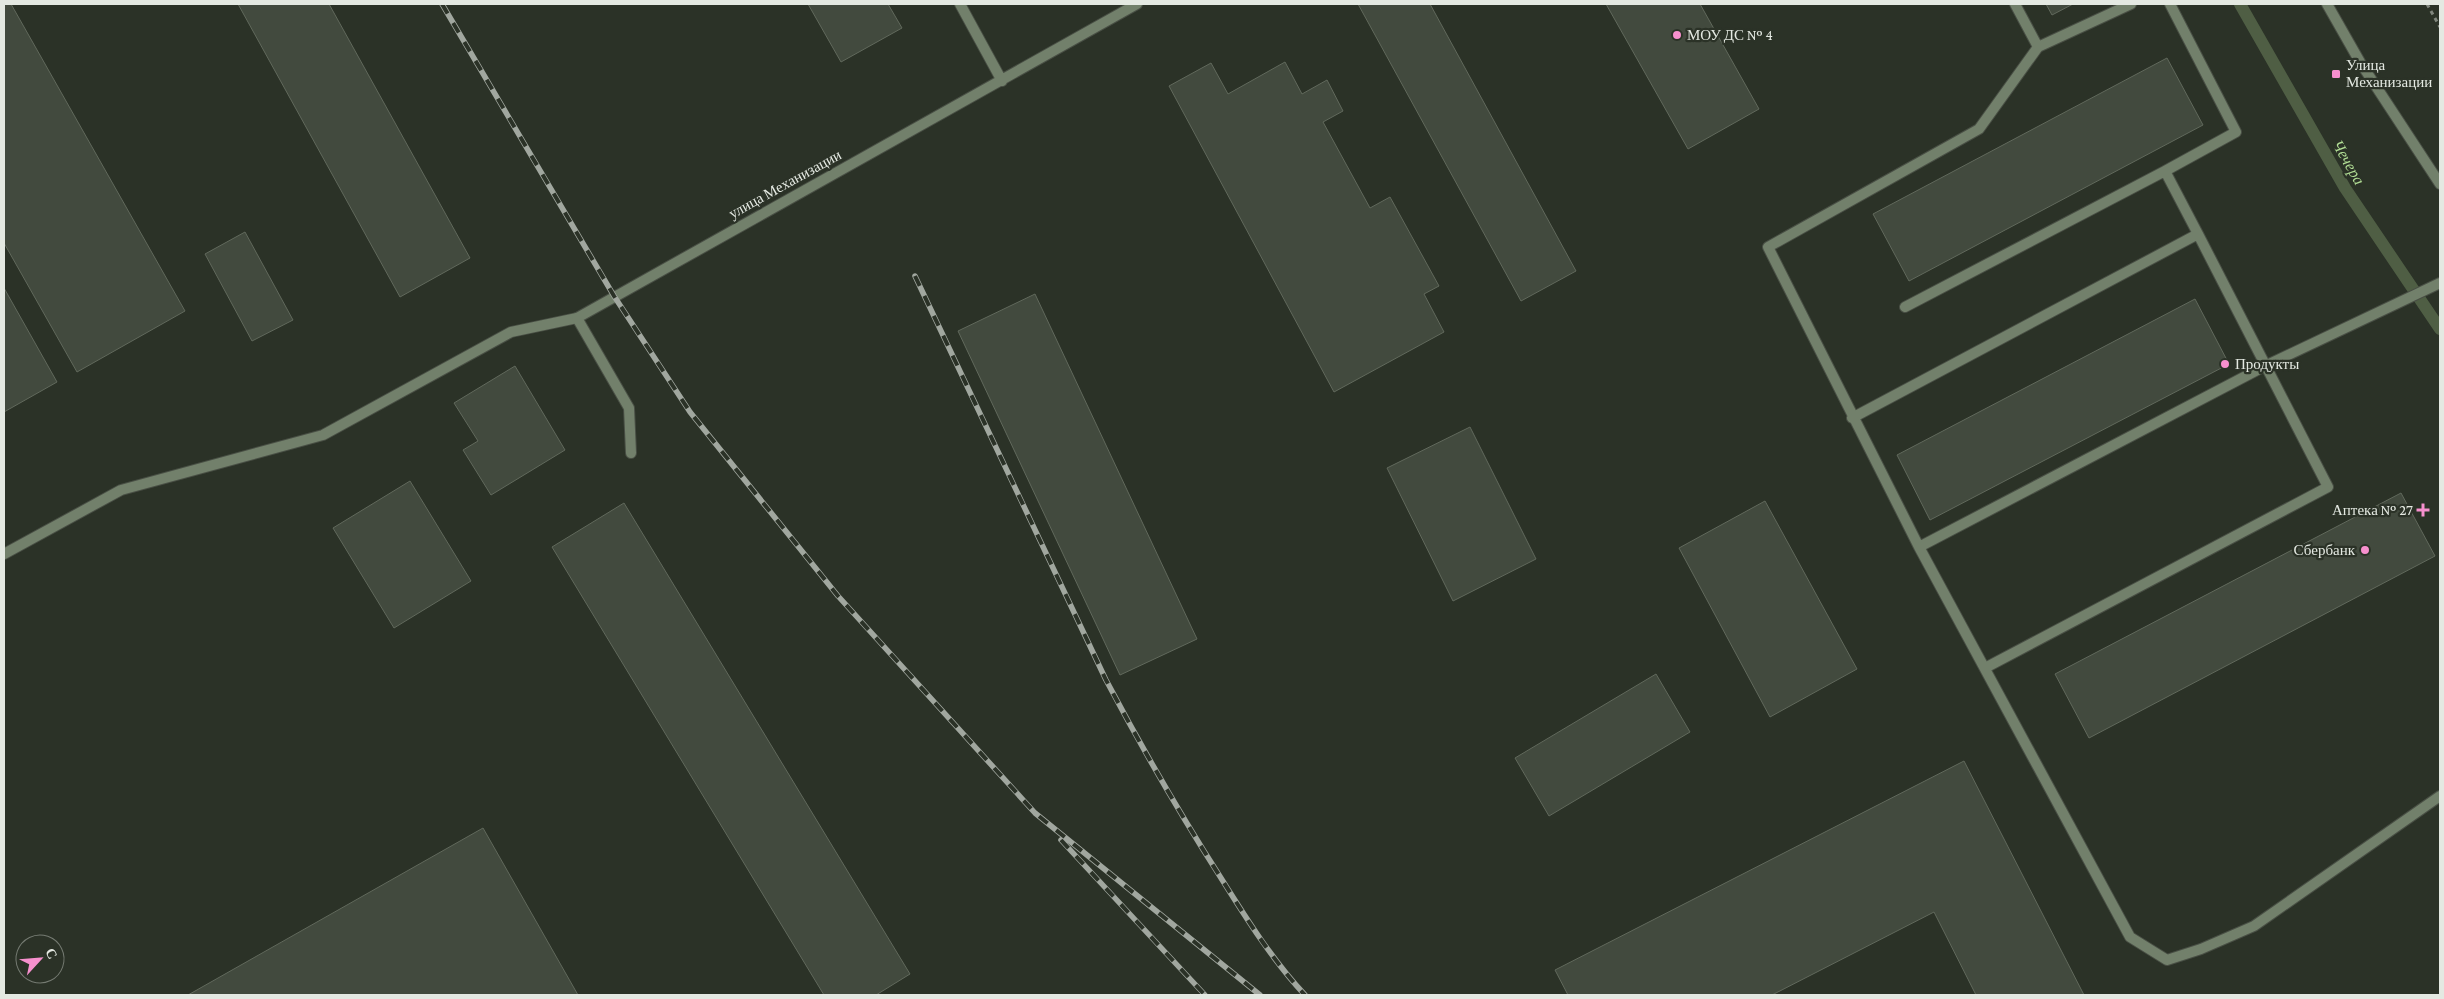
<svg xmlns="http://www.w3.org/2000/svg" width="2444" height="999" font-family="'Crimson Pro',serif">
  <rect width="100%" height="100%" fill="#2b3227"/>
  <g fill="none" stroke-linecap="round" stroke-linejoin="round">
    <!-- stream -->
    <path stroke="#4f5e44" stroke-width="12" d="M2240,4L2345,188L2440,329"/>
  </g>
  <!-- building -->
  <path fill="#424a3e" stroke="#61695c" d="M4,4H11L185,311L77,372L4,243Z
    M238,4H329L470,258L400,297Z
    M808,4H888L902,28L841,62Z
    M1358,4H1430L1576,271L1521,301Z
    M1606,4H1700L1759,109L1688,149Z
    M2046,4H2073L2052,15Z
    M2167,58L2203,125L1909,281L1873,214Z
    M1285,62L1302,94L1327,80L1343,111L1323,122L1370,208L1390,197L1439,286L1424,294L1444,332L1334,392L1169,86L1211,63L1228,94Z
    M245,232L293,320L252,341L205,254Z
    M4,288L57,382L4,412Z
    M1035,294L1197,639L1120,675L958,331Z
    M2195,299L2229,364L1930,520L1897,455Z
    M515,366L565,450L491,495L463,450L478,441L454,403Z
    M1470,427L1536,559L1453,601L1387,468Z
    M410,481L471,581L394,628L333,528Z
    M2401,493L2435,556L2089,738L2055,674Z
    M1765,501L1857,669L1770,717L1679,548Z
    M624,503L910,974L876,995H824L552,547Z
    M1656,674L1690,732L1549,816L1515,758Z
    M1964,761L2084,995H1976L1934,912L1772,995H1568L1555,970Z
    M483,828L578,995H188Z"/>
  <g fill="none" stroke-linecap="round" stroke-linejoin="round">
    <!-- service casing -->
    <g stroke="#494f45" stroke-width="12">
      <path id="service" d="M2015,4L2038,47L1979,129L1768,247L1919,547L2130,937L2167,960L2201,949L2254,926L2440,796
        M2038,47L2131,4
        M2165,171L2236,132L2170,4
        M1905,307L2165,171L2198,234
        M1852,418L2198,234L2328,487L1985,668
        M1919,547L2265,366L2440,283
        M4,554L121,490L323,435L511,332L577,318"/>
    </g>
    <!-- minor casing -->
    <g stroke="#494f45" stroke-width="12">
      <path id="minor" d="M960,4L1002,81
        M631,453L629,408L577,318L1137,4"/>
    </g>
    <!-- tertiary casing -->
    <g stroke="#494f45" stroke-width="12">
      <path id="tertiary" d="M2327,4L2360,62L2440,184"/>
    </g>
    <!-- path -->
    <path stroke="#81877e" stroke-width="3" stroke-dasharray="4 4" stroke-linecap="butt" d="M2427,4L2440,27"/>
    <!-- service -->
    <use href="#service" stroke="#72806b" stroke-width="10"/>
    <!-- minor -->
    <use href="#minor" stroke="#72806b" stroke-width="10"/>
    <!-- tertiary -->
    <use href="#tertiary" stroke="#72806b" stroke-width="10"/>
    <!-- rail casing -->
    <g stroke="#a1a79f" stroke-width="5.5">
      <path id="rail" d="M442,4L614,296L690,412L838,596L1035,813L1260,995
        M915,276L1106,680C1142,748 1180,814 1221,878C1246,918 1273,961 1305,995
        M1061,840L1205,995"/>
    </g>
    <!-- rail -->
    <use href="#rail" stroke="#2b3227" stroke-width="4" stroke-dasharray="11" stroke-linecap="butt"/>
  </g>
  <!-- markers -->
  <g fill="#f790ce" stroke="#2b3227" stroke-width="2">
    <circle cx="1677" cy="35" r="5"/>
    <rect x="2331" y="69" width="10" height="10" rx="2.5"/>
    <circle cx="2225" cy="364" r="5"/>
    <path d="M2420.5 502.5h5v5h5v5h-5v5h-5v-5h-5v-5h5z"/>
    <circle cx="2365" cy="550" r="5"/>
  </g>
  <g text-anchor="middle" stroke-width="4.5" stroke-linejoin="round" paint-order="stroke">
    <!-- poi labels -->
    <g font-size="15" fill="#e4e9e2" stroke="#2b3227" text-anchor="start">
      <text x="1687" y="40">МОУ ДС № 4</text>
      <text x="2346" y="70">Улица<tspan x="2346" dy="17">Механизации</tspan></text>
      <text x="2235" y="369">Продукты</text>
      <text x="2413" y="515" text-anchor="end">Аптека № 27</text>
      <text x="2355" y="555" text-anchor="end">Сбербанк</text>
    </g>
    <!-- street labels -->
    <g font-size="15" fill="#e4e9e2" stroke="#2b3227">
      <text transform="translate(785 184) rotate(-29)" y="5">улица Механизации</text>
    </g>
    <!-- water labels -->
    <g font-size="16" font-style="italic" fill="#b1dd95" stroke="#2b3227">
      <text transform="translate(2349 162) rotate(60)" y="6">Чечера</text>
    </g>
  </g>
  <!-- border -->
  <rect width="2444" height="999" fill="none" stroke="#e4e9e2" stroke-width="10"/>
  <!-- north arrow -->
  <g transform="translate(40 959) rotate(64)"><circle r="24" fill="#2b3227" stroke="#757b72"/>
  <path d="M0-4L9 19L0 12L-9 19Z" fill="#f790ce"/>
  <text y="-8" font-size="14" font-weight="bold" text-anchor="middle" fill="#e4e9e2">С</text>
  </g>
</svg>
